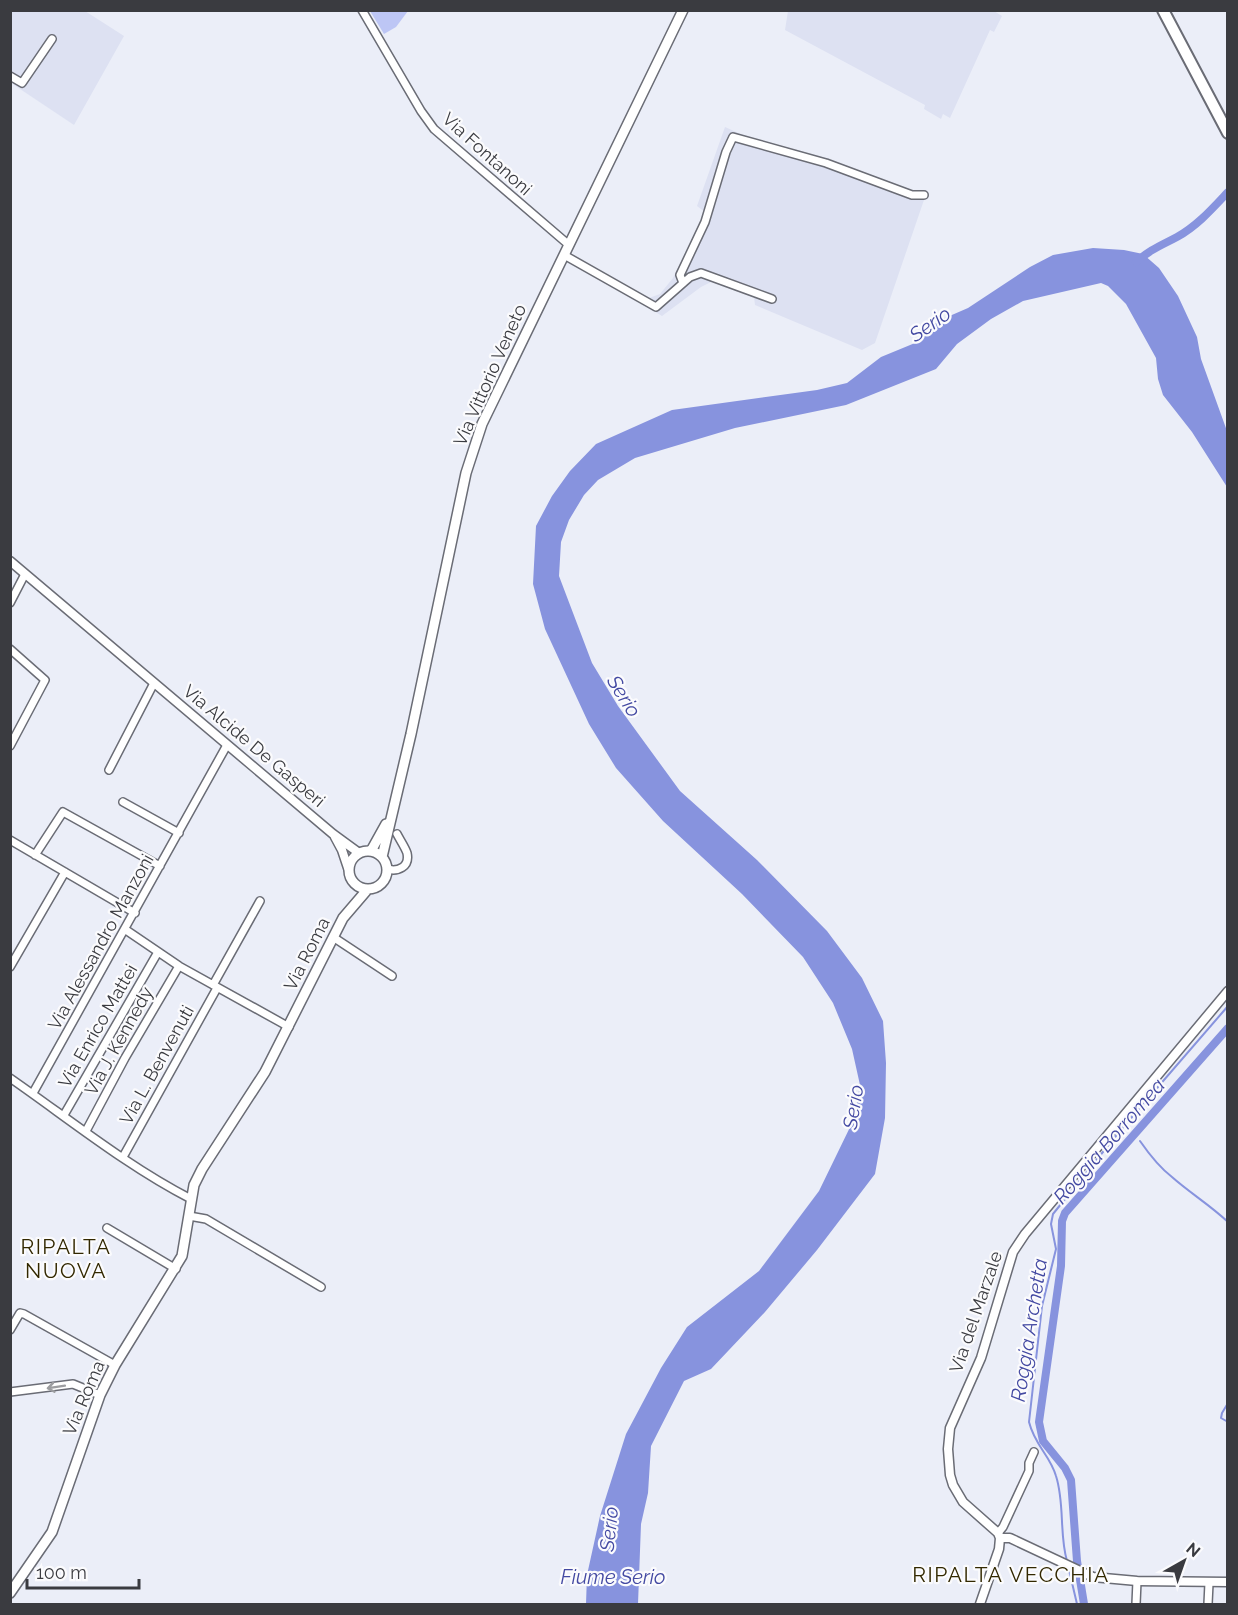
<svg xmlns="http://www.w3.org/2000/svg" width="1238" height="1615" font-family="Raleway,sans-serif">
  <rect width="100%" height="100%" fill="#ebeef8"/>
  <!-- built -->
  <path fill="#dde1f2" d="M10,11H85L124,36L74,125L11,83Z
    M994,11L1002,16L994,32L990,30L950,118L943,114L941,119L924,109L925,105L785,30L788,11Z
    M725,127L754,140L925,197L875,343L862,350L755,305L754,297L713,281L701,287L662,316L647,307L649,298L660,294L673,278L705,212L697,206Z"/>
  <!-- green -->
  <path fill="#bdc6f5" d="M370,11H408L396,27L384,34Z"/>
  <!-- water -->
  <path fill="#8793de" d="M1093,248L1124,250L1143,254L1159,268L1178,296L1197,337L1201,359L1227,431V487L1192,432L1163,395L1158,379L1156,358L1126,304L1108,286L1101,283L1023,301L991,319L957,344L936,369L846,405L735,428L635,458L598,480L584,495L569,520L561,542L559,576L592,663L618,706L680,791L757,860L827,931L862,978L883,1021L886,1063L885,1118L875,1174L817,1250L765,1312L711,1369L684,1381L651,1446L648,1493L641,1524L638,1604H586L587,1575L600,1516L626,1434L661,1368L687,1327L759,1271L819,1191L854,1119L860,1085L852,1049L833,1003L803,957L742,894L663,821L616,768L589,724L545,629L533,584L536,526L552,496L570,471L596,444L672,410L817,390L847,383L881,357L915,343L938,321L968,308L1030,267L1053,255Z"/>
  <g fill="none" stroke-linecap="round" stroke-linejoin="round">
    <!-- stream -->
    <path stroke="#8793de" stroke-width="2" d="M1140,1141C1149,1154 1159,1167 1172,1177C1190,1193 1210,1205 1228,1222
      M1228,1403L1222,1413L1221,1418L1228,1422
      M1067,1561C1059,1534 1065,1504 1056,1476C1050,1455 1035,1446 1029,1422L1042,1306L1056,1249L1051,1224L1053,1214L1119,1132L1228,1006
      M1069,1570L1077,1604"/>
    <!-- canal -->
    <path stroke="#8793de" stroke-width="8" d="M1136,262C1151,249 1160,246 1177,237C1197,226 1212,209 1228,192
      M1084,1604L1077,1561L1071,1480L1065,1468L1043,1441L1039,1422L1061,1266L1062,1221L1065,1213L1228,1028"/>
    <!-- minor casing -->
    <g stroke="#6a6c75" stroke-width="10">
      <path id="minor" d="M362,10L421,111L434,129L569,245
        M10,76L22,83L52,39
        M564,255L656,307L690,277L701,273L772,299
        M683,283L680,275L705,222L726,152L733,137L826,163L912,195H924
        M10,603L25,574
        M10,649L45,680L10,746
        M109,770L154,683
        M123,802L179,833
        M10,840L135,913
        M35,855L63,812L160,866
        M387,869C398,872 410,867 407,853C405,847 400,840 397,834
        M126,930L179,966L289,1027
        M333,937L392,976
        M10,967L65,872
        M213,985L260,901
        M10,1078C69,1119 127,1166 191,1199
        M33,1093L227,745
        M64,1115L158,952
        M86,1131L125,1058L179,966
        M123,1157L217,988
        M189,1216L206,1219L321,1287
        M107,1228L176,1269
        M10,1330L20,1313L24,1314L115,1365
        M10,1392L73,1384L100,1395
        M998,1533L1003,1527L1029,1471V1463L1034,1452
        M1136,1604L1137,1581
        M1208,1604L1209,1583"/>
    </g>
    <!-- tertiary casing -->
    <g stroke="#6a6c75" stroke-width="11">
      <path id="tertiary" d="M10,561L333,834L359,853
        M335,837L342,850L348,868
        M1000,1538L998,1533L963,1502L953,1485L950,1475L948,1449L950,1428L981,1358L1013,1252L1025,1234L1228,991
        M1000,1538H1010L1093,1577L1137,1581L1228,1582
        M980,1604L999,1549L1000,1538"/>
    </g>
    <!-- secondary casing -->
    <g stroke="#6a6c75" stroke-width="12">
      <path id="secondary" d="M349 870a19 19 0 1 1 38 0a19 19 0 1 1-38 0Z
        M371,851L386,824
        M382,857L411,734L466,473L482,424L683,10
        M10,1593L52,1532L100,1395L115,1365L182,1256L194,1185L202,1169L265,1072L343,918L367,890"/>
    </g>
    <!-- trunk casing -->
    <g stroke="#6a6c75" stroke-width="14">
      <path id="trunk" d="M1163,10L1228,133"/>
    </g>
    <!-- minor -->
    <use href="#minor" stroke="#fff" stroke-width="7"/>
    <!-- tertiary -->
    <use href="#tertiary" stroke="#fff" stroke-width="8"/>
    <!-- secondary -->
    <use href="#secondary" stroke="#fff" stroke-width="9"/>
    <!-- trunk -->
    <use href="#trunk" stroke="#fff" stroke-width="10"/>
  </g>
  <!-- one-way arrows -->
  <defs><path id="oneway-shaft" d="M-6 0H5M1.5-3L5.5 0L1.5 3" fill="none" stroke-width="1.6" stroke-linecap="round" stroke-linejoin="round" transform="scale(1.5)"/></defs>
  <use stroke="#9c9da0" href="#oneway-shaft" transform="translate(56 1387) rotate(171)"/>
  <g text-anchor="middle" stroke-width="4.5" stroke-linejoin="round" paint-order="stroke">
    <!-- street labels -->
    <g font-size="18" fill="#3a3b40" stroke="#fbfbfd">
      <text transform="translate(487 154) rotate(42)" y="6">Via Fontanoni</text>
      <text transform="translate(490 375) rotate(-66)" y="6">Via Vittorio Veneto</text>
      <text transform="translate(254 746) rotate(40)" y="6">Via Alcide De Gasperi</text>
      <text transform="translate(101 942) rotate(-61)" y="6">Via Alessandro Manzoni</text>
      <text transform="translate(307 954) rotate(-63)" y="6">Via Roma</text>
      <text transform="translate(98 1026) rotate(-60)" y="6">Via Enrico Mattei</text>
      <text transform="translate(119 1041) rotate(-61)" y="6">Via J. Kennedy</text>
      <text transform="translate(157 1065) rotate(-61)" y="6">Via L. Benvenuti</text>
      <text transform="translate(976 1312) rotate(-71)" y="6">Via del Marzale</text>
      <text transform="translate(84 1398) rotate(-67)" y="6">Via Roma</text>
    </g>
    <!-- water labels -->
    <g font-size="20" font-style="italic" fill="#4349a2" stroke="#fbfbfd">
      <text transform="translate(930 324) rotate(-35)" y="7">Serio</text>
      <text transform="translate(624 696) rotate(58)" y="7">Serio</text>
      <text transform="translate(853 1107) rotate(-81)" y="7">Serio</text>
      <text transform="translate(1109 1141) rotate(-49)" y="7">Roggia Borromea</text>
      <text transform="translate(1029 1330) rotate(-81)" y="7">Roggia Archetta</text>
      <text transform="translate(609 1529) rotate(-84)" y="7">Serio</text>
      <text x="613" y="1584">Fiume Serio</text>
    </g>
    <!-- quarter labels -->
    <g font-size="21" letter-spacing="1.5" fill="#322800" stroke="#fbfbfd">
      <text x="66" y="1254">RIPALTA<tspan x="66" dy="24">NUOVA</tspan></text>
      <text x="1011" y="1582">RIPALTA VECCHIA</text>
    </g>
  </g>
  <!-- border -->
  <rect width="1238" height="1615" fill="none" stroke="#3a3b40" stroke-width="24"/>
  <!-- north arrow -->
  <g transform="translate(1184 1561) rotate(40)" stroke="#fbfbfd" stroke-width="4.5" paint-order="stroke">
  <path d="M0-4.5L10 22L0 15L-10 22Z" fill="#3a3b40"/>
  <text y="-9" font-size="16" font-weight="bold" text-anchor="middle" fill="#3a3b40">N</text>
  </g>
  <!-- scale -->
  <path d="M27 1579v9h112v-9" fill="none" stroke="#3a3b40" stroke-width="3"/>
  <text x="36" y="1579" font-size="18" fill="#3a3b40" stroke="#fbfbfd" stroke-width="4.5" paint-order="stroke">100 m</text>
</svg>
